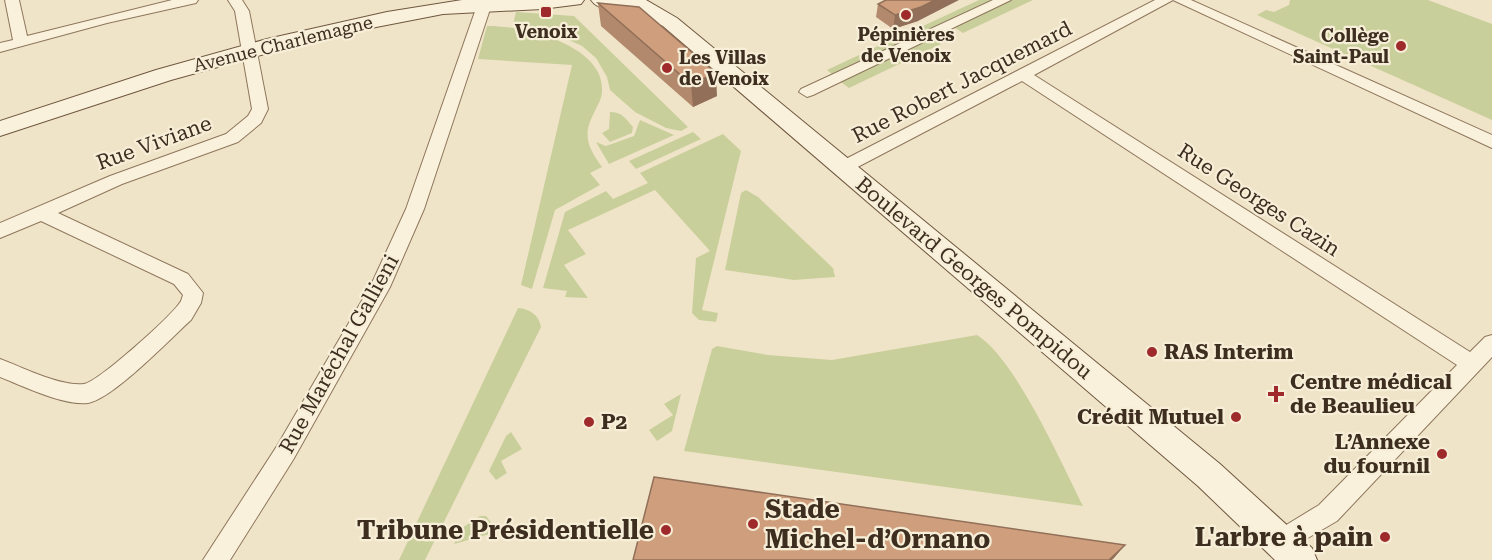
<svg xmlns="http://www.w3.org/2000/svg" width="1492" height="560" font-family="'Roboto Serif',serif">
  <rect width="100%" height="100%" fill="#f0e4c8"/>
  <!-- green -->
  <path fill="#c9cf9b" d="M979,0H997L904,43L897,38Z
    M1008,0H1033L963,33L952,26Z
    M1290,0H1428L1492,24V120L1257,15L1266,10L1274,12L1289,5Z
    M516,12L574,16L688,127L681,131L666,128L635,112L610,90L607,77L596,58L582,46L558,35L513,25Z
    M487,26C522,25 605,45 602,91C602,99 597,106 594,113C582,135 588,148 602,167L590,173L600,185L555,210L532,289L521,285L572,65L478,59Z
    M947,28L955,33L938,41L941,44L849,88L838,80Z
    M891,40L899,46L834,76L827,70Z
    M610,112C622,112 625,118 633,127L632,133L610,142L602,133L609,129Z
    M640,120L674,135L609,164L596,142L606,146L634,136Z
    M693,132L701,139L636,169L629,161Z
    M723,134L741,151L702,310L718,313L716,322L699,320L692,313L696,258L710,251L655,190L568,230L586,254L564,265L588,298L565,297L567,291L543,288L565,212L606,191L613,199L648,183L640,173Z
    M746,190L758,197L833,268L835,277L794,280L725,270L741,193Z
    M518,308C530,309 539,315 541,327L425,560H399Z
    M977,335C1015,358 1062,464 1083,506L684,451L712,349L717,346L768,355L832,360Z
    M681,394L672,431L657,441L649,430L673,415L664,404Z
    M511,432L522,449L501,461L507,473L496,480L489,471L506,436Z
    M480,516H486L492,524L493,533L454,544L462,528Z"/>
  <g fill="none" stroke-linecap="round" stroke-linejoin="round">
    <!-- street casing -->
    <g stroke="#8d765c" stroke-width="2">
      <path id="street" d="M5,0H19L27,36L172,0H198L196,3L107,23L0,52V43L13,40Z
        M228,0H242L249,11L268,109L261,123L238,142L122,184L58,213L188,274L203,293L201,303L191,320C171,338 113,399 88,403C64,406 23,386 0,377V359C22,367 61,387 84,384C97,383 173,315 181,301L183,295L174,284L41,221L0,238V223L110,176L226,134L248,116L252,109L235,11Z
        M479,0H493L424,209L390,287L293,460L230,560H203L277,446L371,285L406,209Z
        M993,0H1011L813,95L807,97L799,92L801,89Z
        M1155,0H1173L1034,75L1470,352L1485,337L1492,335V357L1337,521L1282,553L1273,549L1270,541L1273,533L1319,505L1457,365L1022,81L848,172H836L833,168L836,164Z
        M1173,0H1191L1492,135V148Z"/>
    </g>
    <!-- secondary casing -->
    <g stroke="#6f573f" stroke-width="2">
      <path id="secondary" d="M462,0H584L581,4L542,9L443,14L330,36L171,80L0,136V121L156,70L267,39L387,12Z
        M591,0H646L677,18L1220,464L1312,548L1317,560H1275L1198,486L663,26C655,22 646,16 637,13C623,9 601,14 591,0Z"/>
    </g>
    <!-- street -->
    <use href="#street" fill="#faf1dc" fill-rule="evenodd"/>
    <!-- secondary -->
    <use href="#secondary" fill="#faf1dc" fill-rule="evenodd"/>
  </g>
  <!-- wall -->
  <path fill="#b2896c" d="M598,3L717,96L693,107L601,26Z
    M878,4L918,21L893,29L876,17Z"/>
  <!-- shaded-wall -->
  <path fill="#916f58" d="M935,0H959L918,21L893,29L895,15Z
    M716,73L717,96L693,107L691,84Z
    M1125,545L1114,558L1112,560H1108Z"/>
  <!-- building -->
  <path fill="#cf9f7d" stroke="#916f58" stroke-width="1.5" d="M886,0H935L921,7L895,15L878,4Z
    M598,3L639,7L716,73L691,84Z
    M654,477L1125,545L1109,560H633Z"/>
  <!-- markers -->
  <g fill="#9e2a2b" stroke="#f7eed8" stroke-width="2">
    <rect x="540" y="6" width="12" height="12" rx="3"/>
    <circle cx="906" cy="15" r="6"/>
    <circle cx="1401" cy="46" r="6"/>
    <circle cx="667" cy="68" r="6"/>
    <circle cx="1152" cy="352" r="6"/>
    <path d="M1273 385h6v6h6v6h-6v6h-6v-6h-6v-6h6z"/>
    <circle cx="1236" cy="417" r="6"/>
    <circle cx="589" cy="422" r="6"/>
    <circle cx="1442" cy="454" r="6"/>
    <circle cx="753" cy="524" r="6"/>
    <circle cx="666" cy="530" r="6"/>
    <circle cx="1385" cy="537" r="6"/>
  </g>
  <g text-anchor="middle" stroke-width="4.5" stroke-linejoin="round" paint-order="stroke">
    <!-- far-poi labels -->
    <g font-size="18" font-weight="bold" fill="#3d2e20" stroke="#f7eed8">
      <text x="546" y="38">Venoix</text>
      <text x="906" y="41">Pépinières<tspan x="906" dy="21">de Venoix</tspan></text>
      <text x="1389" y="42" text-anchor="end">Collège<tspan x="1389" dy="21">Saint-Paul</tspan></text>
      <text x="679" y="64" text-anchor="start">Les Villas<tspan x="679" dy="21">de Venoix</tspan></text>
    </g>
    <!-- far-street labels -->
    <g font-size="18" fill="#3d2e20" stroke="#f7eed8">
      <text transform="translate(283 44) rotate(-14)" y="6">Avenue Charlemagne</text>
    </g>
    <!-- street labels -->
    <g font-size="21" fill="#3d2e20" stroke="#f7eed8">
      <text transform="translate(962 82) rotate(-27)" y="7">Rue Robert Jacquemard</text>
      <text transform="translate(154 143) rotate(-20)" y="7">Rue Viviane</text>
      <text transform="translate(1259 200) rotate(33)" y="7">Rue Georges Cazin</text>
      <text transform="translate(974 278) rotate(40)" y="7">Boulevard Georges Pompidou</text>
      <text transform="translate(339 354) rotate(-61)" y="7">Rue Maréchal Gallieni</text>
    </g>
    <!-- poi labels -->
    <g font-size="21" font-weight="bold" fill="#3d2e20" stroke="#f7eed8" text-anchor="start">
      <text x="1164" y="359">RAS Interim</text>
      <text x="1290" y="389">Centre médical<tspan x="1290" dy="24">de Beaulieu</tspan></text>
      <text x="1224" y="424" text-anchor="end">Crédit Mutuel</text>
      <text x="601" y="429">P2</text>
      <text x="1430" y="449" text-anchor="end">L’Annexe<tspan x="1430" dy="24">du fournil</tspan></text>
    </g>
    <!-- near-poi labels -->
    <g font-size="26" font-weight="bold" fill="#3d2e20" stroke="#f7eed8" text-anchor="end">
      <text x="765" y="518" text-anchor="start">Stade<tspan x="765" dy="30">Michel-d’Ornano</tspan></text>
      <text x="654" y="539">Tribune Présidentielle</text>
      <text x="1373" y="546">L'arbre à pain</text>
    </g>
  </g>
</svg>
